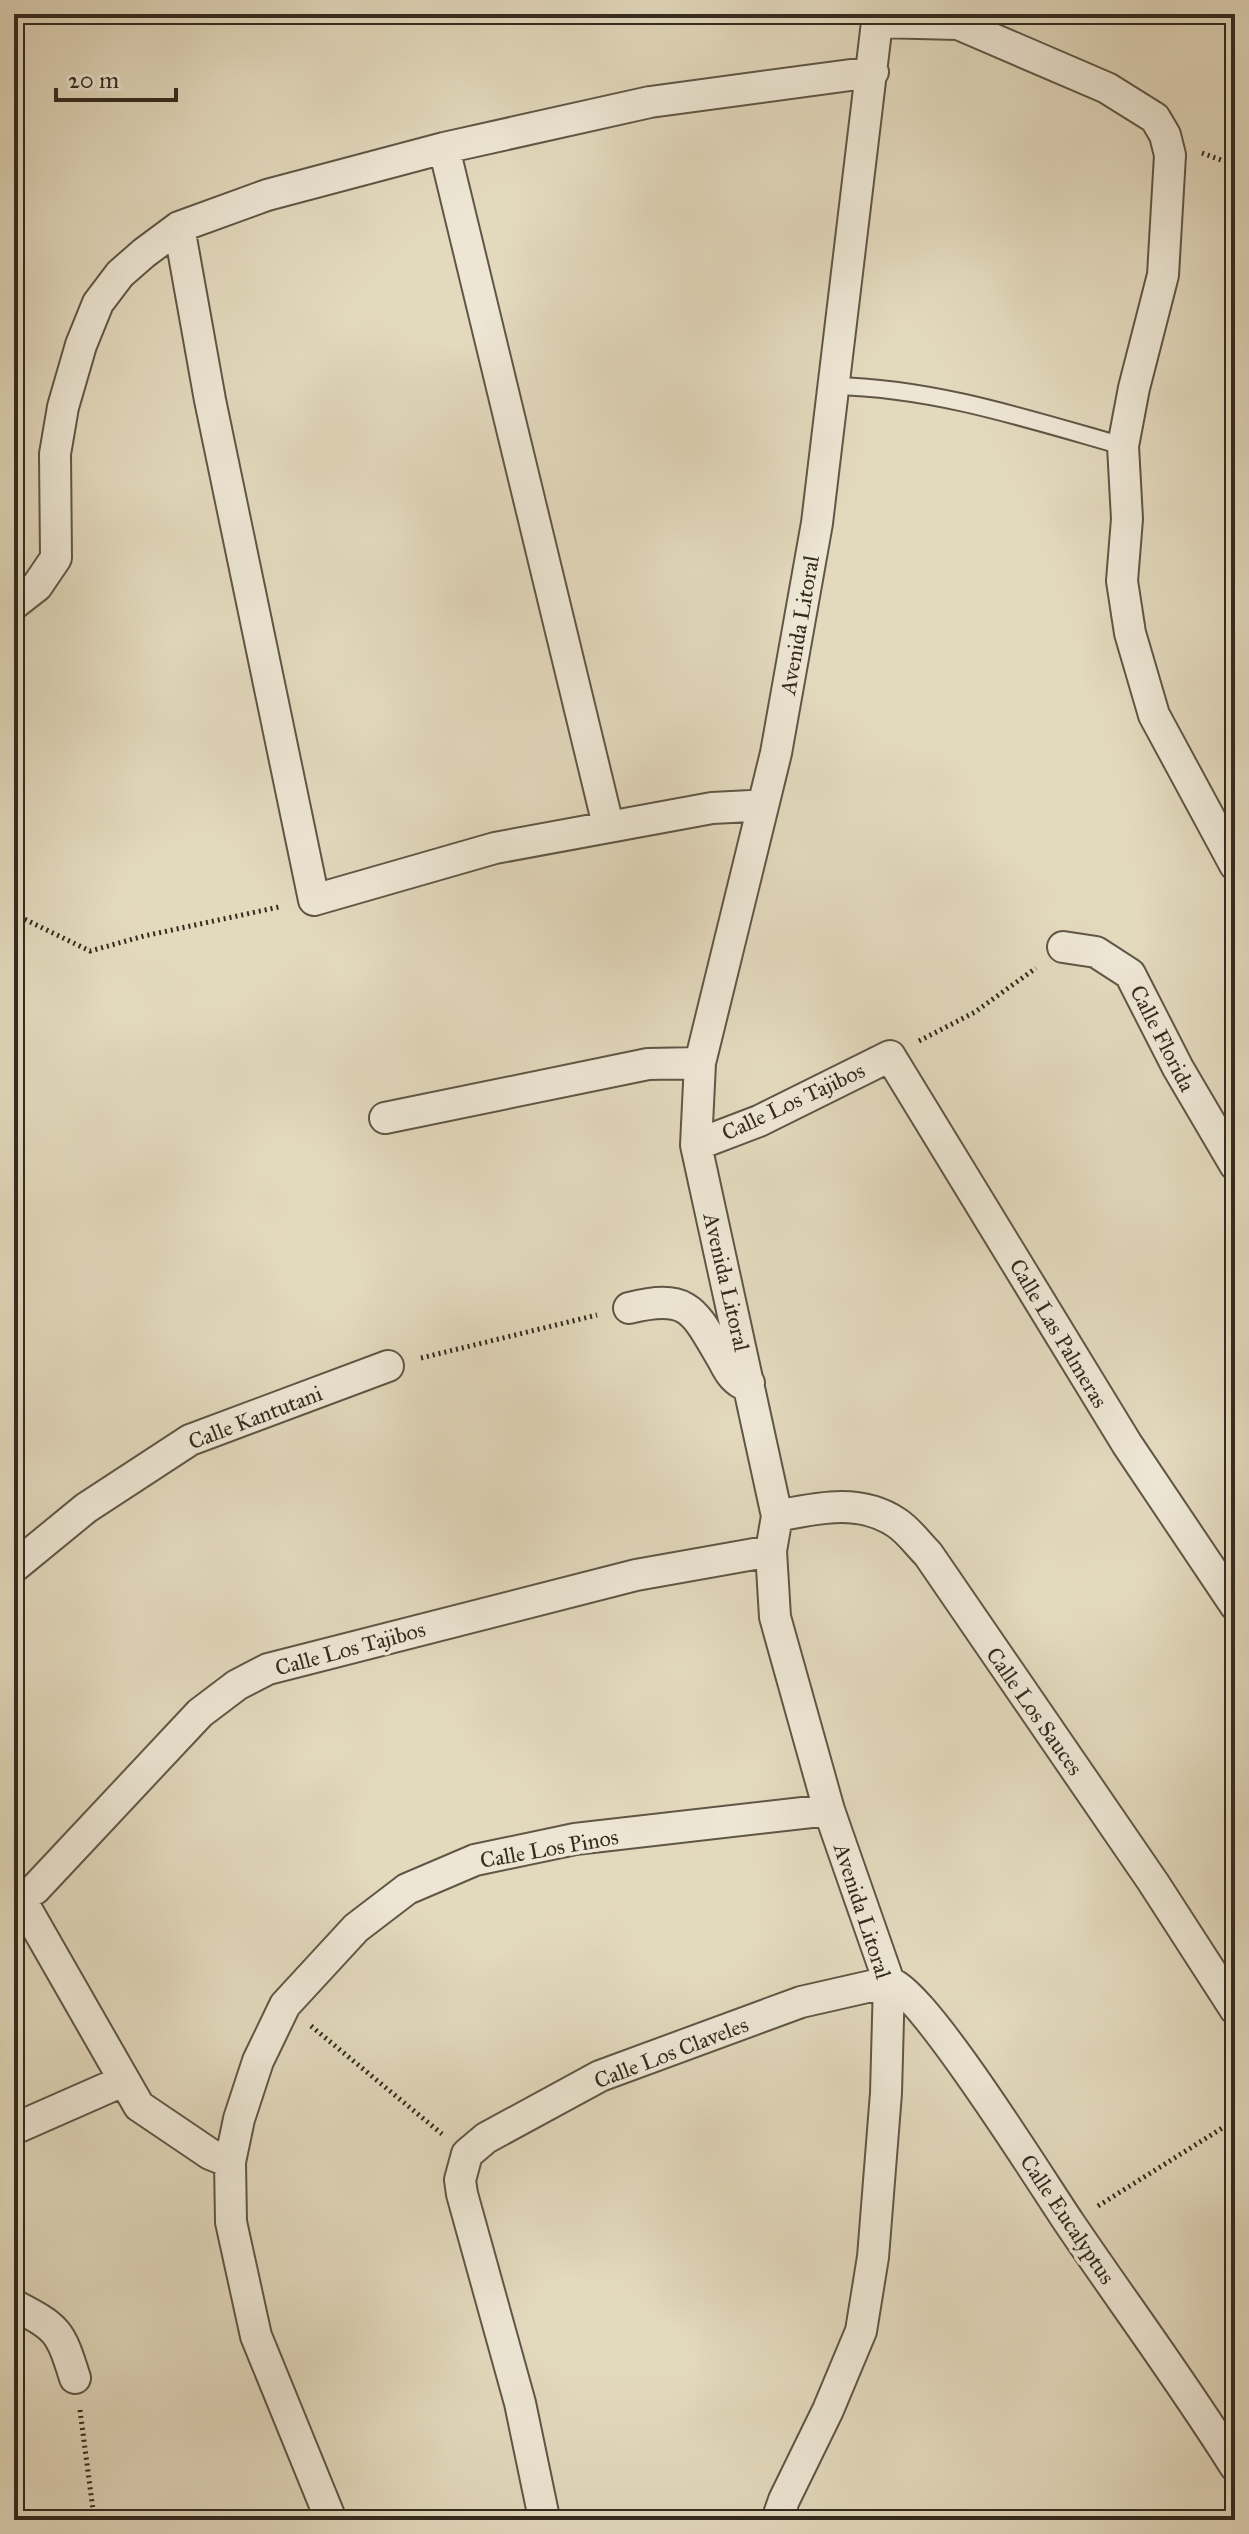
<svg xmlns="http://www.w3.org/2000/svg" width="1249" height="2534" font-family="'IM FELL Great Primer',serif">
  <rect width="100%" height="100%" fill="#e3d9bd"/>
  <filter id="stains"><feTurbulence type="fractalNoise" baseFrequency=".0025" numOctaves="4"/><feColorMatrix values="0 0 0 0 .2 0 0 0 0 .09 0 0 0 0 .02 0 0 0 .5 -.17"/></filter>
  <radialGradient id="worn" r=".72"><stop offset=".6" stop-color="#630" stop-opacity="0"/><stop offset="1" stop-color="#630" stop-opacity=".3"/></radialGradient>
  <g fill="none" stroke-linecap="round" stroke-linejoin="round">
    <!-- service casing -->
    <g stroke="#605646" stroke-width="20">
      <path id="service" d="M834,386C934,388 1028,419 1123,446"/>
    </g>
    <!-- minor casing -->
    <g stroke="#605646" stroke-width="34">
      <path id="minor" d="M878,22L958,24L1107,88L1155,118L1165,135L1170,155L1163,275L1134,388L1123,446L1127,519L1122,581L1130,633L1154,715L1235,865
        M444,148L608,825
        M179,227L210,400L314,900L495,848L712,808L751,806L762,809
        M14,604L37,586L56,558L55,454L63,407L81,345L98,303L120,274L144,253L179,227L267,195L444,148L650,102L873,72
        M1063,947L1096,952L1130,974L1178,1068L1235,1165
        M385,1118L648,1064L700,1063
        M696,1145L759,1121L890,1056L1127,1444L1235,1605
        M629,1308C690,1293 694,1311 723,1360C728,1370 733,1379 743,1384L749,1383
        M777,1516C818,1508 860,1498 897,1523C909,1531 918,1544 928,1554L1153,1882L1235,2009
        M14,1567L86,1508L190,1440L388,1366
        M20,1898L139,2106L210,2154L230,2162
        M14,1901L35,1889L200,1713L237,1685L268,1669L636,1575L771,1551
        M889,1982C925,1993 1042,2183 1070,2224C1125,2305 1183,2383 1235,2466
        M14,2129L123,2081
        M14,2305C58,2328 60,2330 75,2378
        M544,2518L520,2403L462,2194L460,2180L467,2154L486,2138L600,2076L801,2002L889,1982
        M331,2520L256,2336L231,2222L230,2162L239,2119L258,2061L285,2005L356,1928L407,1889L475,1860L575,1839L829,1810
        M777,2520L784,2500L828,2410L861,2331L873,2257L886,2093L889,1982L829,1810L775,1617L771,1551L777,1516L696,1145L700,1063L776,753L817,523L878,14"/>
    </g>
    <!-- path -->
    <path stroke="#342b1f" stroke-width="5" stroke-dasharray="2 4" stroke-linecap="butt" d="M1202,153L1235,165
      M14,914L90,951L144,936L279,907
      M919,1041L975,1012L1036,968
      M421,1358L597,1315
      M311,2026L442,2134
      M1098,2206L1235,2120
      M80,2410L93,2510"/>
    <!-- service -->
    <use href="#service" stroke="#ede6d4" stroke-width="16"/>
    <!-- minor -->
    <use href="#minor" stroke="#ede6d4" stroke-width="30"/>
  </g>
  <g text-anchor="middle" stroke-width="7" stroke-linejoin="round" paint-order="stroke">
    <!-- street labels -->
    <g font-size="22" fill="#342b1f" stroke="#ede6d4">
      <text transform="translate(799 625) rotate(-80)" y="8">Avenida Litoral</text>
      <text transform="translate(1163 1038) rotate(63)" y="8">Calle Florida</text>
      <text transform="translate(793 1101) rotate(-25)" y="8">Calle Los Tajibos</text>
      <text transform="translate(727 1282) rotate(77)" y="8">Avenida Litoral</text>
      <text transform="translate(1059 1333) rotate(59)" y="8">Calle Las Palmeras</text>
      <text transform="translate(255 1417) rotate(-21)" y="8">Calle Kantutani</text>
      <text transform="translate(350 1648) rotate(-15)" y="8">Calle Los Tajibos</text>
      <text transform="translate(1035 1711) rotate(55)" y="8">Calle Los Sauces</text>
      <text transform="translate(549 1848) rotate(-10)" y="8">Calle Los Pinos</text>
      <text transform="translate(863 1911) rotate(72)" y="8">Avenida Litoral</text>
      <text transform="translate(671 2052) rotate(-21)" y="8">Calle Los Claveles</text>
      <text transform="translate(1068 2219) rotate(56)" y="8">Calle Eucalyptus</text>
    </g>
  </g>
  <!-- margin -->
  <rect width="1249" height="2534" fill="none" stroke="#e3d9bd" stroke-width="48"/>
  <rect x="16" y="16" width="1217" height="2502" fill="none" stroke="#342b1f" stroke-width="4"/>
  <rect x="24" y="24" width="1201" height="2486" fill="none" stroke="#342b1f" stroke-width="2"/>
  <!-- scale -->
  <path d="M56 88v12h120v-12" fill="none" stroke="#342b1f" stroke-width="4"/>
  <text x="68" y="88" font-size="24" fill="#342b1f" stroke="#ede6d4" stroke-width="6" paint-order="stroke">20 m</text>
  <rect width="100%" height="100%" filter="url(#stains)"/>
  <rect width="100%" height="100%" fill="url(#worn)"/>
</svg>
